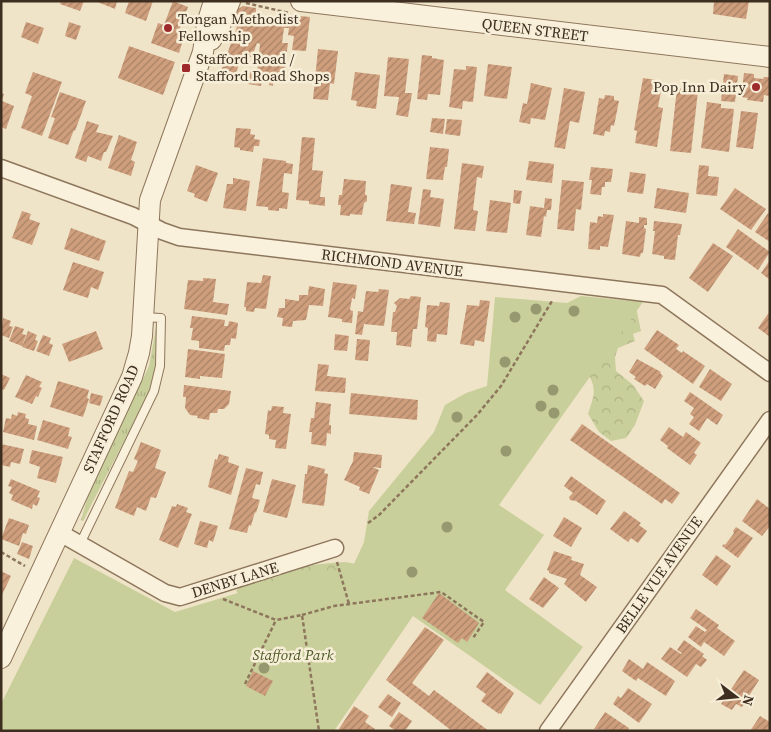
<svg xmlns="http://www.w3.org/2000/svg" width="771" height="732" font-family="'Source Serif 4',serif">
  <defs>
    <pattern id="grass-tufts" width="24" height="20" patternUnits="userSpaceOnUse" patternTransform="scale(1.25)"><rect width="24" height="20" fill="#c9cf9b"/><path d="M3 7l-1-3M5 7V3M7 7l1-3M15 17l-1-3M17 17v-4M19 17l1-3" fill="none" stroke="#aeb285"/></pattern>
    <pattern id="forest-crowns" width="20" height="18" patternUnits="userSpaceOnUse" patternTransform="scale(1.25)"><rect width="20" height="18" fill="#c9cf9b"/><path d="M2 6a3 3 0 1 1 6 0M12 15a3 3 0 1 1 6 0" fill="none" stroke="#aeb285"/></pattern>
    <pattern id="building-hatch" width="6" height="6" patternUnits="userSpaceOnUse" patternTransform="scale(1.25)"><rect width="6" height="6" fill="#cf9f7d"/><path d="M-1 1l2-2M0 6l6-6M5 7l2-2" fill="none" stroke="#a98266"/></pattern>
  </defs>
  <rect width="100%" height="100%" fill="#f0e4c8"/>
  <!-- grass -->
  <path fill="url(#grass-tufts)" d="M156,327H158L157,370L153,385L83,521L81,520L89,492L149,366Z"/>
  <!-- forest -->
  <path fill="url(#forest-crowns)" d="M636,307L641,331L633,334L635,341L618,348L615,357L616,371L633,385L644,401L635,425L626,438L611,441L599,432L588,414C595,392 597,390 586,369Z
    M346,562L361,565L242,602L236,590C241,587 247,582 252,579C271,569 324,563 346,562Z"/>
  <!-- green -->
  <path fill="#c9cf9b" d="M581,296L643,302L499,505L544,535L505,590L583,647L540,705L413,616L334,731H1V704L74,558L175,612L307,572L319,575L353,566L364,542L369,511L434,432L445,405L466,393L487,386L495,297L567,303Z"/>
  <!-- building -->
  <path fill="url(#building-hatch)" d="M61,1H84L80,11L60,4Z
    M95,1H117L115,9Z
    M129,1H153L146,21L125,13Z
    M173,1L188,7L179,31L185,34L179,53L151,43L158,23L164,25Z
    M714,1H749L746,19L713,14Z
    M243,6L256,8V17L290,22L291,15L310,17L306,51L292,50L294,36L288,35L289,28H284L282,43H288L283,80L274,78L273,86L269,85L270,82L262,81L261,86L248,84L250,71L257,72L260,44L257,43L252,57L243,55L233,80L219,76L237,27L229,24L233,12Z
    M26,22L44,28L38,44L21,37Z
    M69,22L81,26L76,40L65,36Z
    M129,46L175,62L163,95L118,78Z
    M318,49L338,51L334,84L330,83L328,100L313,99Z
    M422,55L432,56V58L444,60L440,95L428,94L427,100L417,99Z
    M388,57L409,59L405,93H412L408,117L396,115L399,97L384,96Z
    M488,64L512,67L507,99L484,96Z
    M466,66L477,67L473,102L463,101L462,109L449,107L454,69L466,70Z
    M33,72L62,82L42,136L21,128L32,96L25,93Z
    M355,72L380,75L376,109L356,106L357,101L351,100Z
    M744,73L754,74V78L763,79L764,77H770V96L764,95L763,102L747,100L748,98L741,97Z
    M724,74L738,76L735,102L721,101Z
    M643,78L663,81L658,107L663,108L657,147L635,143L637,131L634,130Z
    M531,83L552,88L545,120L531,118L530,124L519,122L523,103L527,104Z
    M564,88L585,92L579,123L570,121L565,149L554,147Z
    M677,88L698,91L691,153L670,151Z
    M60,92L86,101L75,131L74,130L68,145L48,138L55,118L51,117Z
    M1,93L4,94L2,101L14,106L6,129L1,127Z
    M605,95L614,96V100L619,101L614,126L611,125L610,132L605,131L604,136L593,134L599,98L604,99Z
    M707,102L721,104V108L734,109L729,152L701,148Z
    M741,111L758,113L753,149L736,147Z
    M432,118L445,119L443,134L430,132Z
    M447,119L462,120L460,136L445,134Z
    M87,121L99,125L96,132L113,136L106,152H104L101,161L88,156L86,162L75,158Z
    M236,128L251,129L250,134L255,135L254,139L260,140L259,146H254L253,152L240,150V148L234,147Z
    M119,135L137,142L131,160L135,162L131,176L108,168Z
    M302,137L315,138L312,170L323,171L320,197H325V206L309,204V201L296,200Z
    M430,147L449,149L447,167H445L443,180L426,179Z
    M263,158L286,161V163L293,164L292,174L284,173L282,192L289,193L287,209L279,208V211L268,210V207L256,206Z
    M529,161L554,164L552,183L526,180Z
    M462,163L484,166L482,178L477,177L473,210L478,211L475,231L454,229Z
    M196,165L218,173L207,202L194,197L195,194L187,191Z
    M699,165L709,166L708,176L719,177L717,196L696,194Z
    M591,167L613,169L611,182H605V187H602L601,195L590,194L592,180H589Z
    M630,172L646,174L643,194L627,192Z
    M233,178L250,181L246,211L223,208L227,184H233Z
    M344,179L366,181L365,194L367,196V201L364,203L362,215L350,214V216L340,215L341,205H338L339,195H342Z
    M562,180L584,182L581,210L576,209L574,231L557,229Z
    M391,184L412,187L408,212L416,213L414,224L386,221Z
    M657,188L689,193L686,213L654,208Z
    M735,188L766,209L751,230L720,209Z
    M423,189L431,190L430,197L444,199L440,227L418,224Z
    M514,190L522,191L520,204L513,203Z
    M545,198L552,199L551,210H547L546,217L544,216L541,237L526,235L530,206L544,208Z
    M490,200L511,203L507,233L486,231Z
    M22,211L31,214L29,219L40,223L32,245L12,238Z
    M768,213L770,215V242L755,232Z
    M603,214L614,215L608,247L600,246V250L588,249L590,222L597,223L598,216L603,217Z
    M639,217L647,218V225H644V228L646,229L643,253H641L640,257L622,254L626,221L639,223Z
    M654,221L682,224L680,235H678L675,260L664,259V256L652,254L655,231H653Z
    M71,228L106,241L99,261L64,249Z
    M738,229L770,252L758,270L726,247Z
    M713,243L733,256L708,292L689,278Z
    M770,260V280L761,273Z
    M73,262L104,272L98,290L91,287L88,298L63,290Z
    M263,275L271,276L266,309L255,308L254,312L246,311V307H244L247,282L261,283Z
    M203,278L216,279L213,302L229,304L227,315L184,309L188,280L203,281Z
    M333,282L357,285L355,299L352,298L350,310L353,311L352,323L342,322V319L328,317Z
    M309,286L325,289L323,306L309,305L306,320L293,321L292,327L282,326L283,318L277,317L279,308H285V299L299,301V295H308Z
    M379,289L389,290L384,326L364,324L362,335L355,334L358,311L363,312L366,291L378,292Z
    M411,296L421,297L417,329H413L411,347L396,345L397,332H391L393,312H395L397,306L394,303L400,298L409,299Z
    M480,300L490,301L484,342L475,340L474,346L460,344L467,305L479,306Z
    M440,302L450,303L447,335L437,334L436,342L427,341L428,328L425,327L427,305L439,306Z
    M770,311V337L758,328Z
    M192,316L225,320L224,326H228L229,321L238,323L236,339L231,338L230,345H225L224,351L199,348V341L191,340L193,328H190Z
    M3,318L11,321L9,326L13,327L9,338L1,335Z
    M15,326L24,329L22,334L26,335L22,346L9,341Z
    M657,330L679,345L676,349L682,353L683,351L705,366L693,384L644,349Z
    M28,331L37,335L35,340L38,341L34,351L22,347Z
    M96,331L103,349L69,362L62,344Z
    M335,334L349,336L347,351L334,350Z
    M43,335L51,338L49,343L53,345L49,356L36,351Z
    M357,339L370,340L368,361L355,360Z
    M188,349L225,354L222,378L200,376V379L185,377Z
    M637,359L661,372L660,373L663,376L655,389L647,384L645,386L634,379L636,377L629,372Z
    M318,364L329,365L327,376L346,378L345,393L315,391Z
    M710,369L732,384L721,401L699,387Z
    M1,374L10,378L4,390L1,389Z
    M26,375L42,382L39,387L42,388L38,397L36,396L32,404L15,397Z
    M58,381L89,390L87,398L89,399L83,417L50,407Z
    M184,385L231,391L229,404L224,409H218L217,413H210L209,420L197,418L198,416L190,415L185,408L186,397H183Z
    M690,392L723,415L717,425L707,418L699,431L689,424L694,417L690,414L694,408L684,401Z
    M91,393L103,396L100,406L89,403Z
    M351,393L418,400L417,420L349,414Z
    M316,402L331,404L329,425H331V434L327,433L326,446L311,444L312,432H309L311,418H314Z
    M272,406L284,407L283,413L291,414L286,449L275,448L276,440L269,439V435L265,434L268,410L271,411Z
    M18,412L26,414L25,418L29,419L28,424L37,426L34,440L3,432L6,418L11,419L12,414L17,416Z
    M43,420L70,428L68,436L72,437L68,449L37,440Z
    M582,424L680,493L672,504L665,499L662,504L570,440Z
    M669,427L683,437L686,432L701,443L694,453L697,455L690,465L667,448L668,446L660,440Z
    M141,442L161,450L155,468L166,472L156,498L151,497L146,511L137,507L134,516L115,508L129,471L133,472L138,461L134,459Z
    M1,444L24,449L20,464L11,462L10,467L1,465Z
    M32,450L63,457L56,483L37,478L40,467L29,463Z
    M354,452L382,455L381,468L372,467L379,470L369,494L359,490L360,487L344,480L353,461Z
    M219,454L229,457L228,462L239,466L231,495L208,487L215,459L217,460Z
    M308,465L325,469L324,473L328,474L324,506L302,503L305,474H307Z
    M246,468L263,472L260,485L256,484L252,498L260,500L256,513L255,512L251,526L249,525L247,533L229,529Z
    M571,476L606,501L597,515L576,501L570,500L569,497L573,493L564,486Z
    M11,479L40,491L37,497L40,498L37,506L33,504L32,509L11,500L13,495L9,493L12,487L8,486Z
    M272,479L296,485L287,518L263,512Z
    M757,499L770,509V526L762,536L742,521Z
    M177,504L188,508L186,512L192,514L178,548L159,540L172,506L176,507Z
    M624,511L641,523L639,525L647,531L638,543L631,538L628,542L610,529Z
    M564,517L582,528L571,547L553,536Z
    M9,518L29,525L26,534L23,533L19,546L1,539Z
    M200,521L218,526L213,542L209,540L207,548L194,544Z
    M736,527L753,538L738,558L722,546L724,544L725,545L734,533L733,531Z
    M22,542L33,546L29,559L17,554Z
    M554,551L572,557L571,560L584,564L580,575L597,587L586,602L564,584L567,579L549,573V571L547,570Z
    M716,555L731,566L717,586L702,575Z
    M1,571L11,576L1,597Z
    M544,577L559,588L543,608L529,599Z
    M439,593L479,623L467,642L462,638L458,643L422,618Z
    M696,609L719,625L717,628L735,641L724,656L704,642L701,647L688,637L696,626L705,632L707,630L690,618Z
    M425,627L444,640L412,683L429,696L434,690L489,731H452L386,680Z
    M684,640L704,654L702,656L707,660L701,667L696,664L687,677L661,659L670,647L681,654L682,653L677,650Z
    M629,659L643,669L647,662L675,681L666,696L638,678L636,681L622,671Z
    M744,670L759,680L742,707L736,704L732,710L721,704Z
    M253,671L273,681L265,696L246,686Z
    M487,672L514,693L501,714L500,713L499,714L481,701L486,694L476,687Z
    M628,688L652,704L639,723L613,704L618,696L621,698Z
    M388,694L401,703L392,717L378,707Z
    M354,706L369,716L365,722L375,729L374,731H341L339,729Z
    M399,712L412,721L405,731H396L389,726Z
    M605,712L629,728L627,731L594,729Z
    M760,716L770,722V731H750Z"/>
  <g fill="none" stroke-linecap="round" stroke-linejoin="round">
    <!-- service casing -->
    <g stroke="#8d765c" stroke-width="10">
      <path id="service" d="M80,544L154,391L160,366L161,318L143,317"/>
    </g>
    <!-- minor casing -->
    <g stroke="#8d765c" stroke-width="19">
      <path id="minor" d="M1,168L133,216L162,231L179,237L662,295L770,373
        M60,533L165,593L180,597L335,548
        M548,731L770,420"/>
    </g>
    <!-- tertiary casing -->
    <g stroke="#8d765c" stroke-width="22">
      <path id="tertiary" d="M301,1L770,57
        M211,40L219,28L230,1
        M1,658L132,377L139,353L142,336L150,200L203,52L207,24L214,1"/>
    </g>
    <!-- path -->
    <path stroke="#8d765c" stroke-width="2.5" stroke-dasharray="4 2.5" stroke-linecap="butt" d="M246,3L289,13
      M368,523L379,515L477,415L501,386L552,301
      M1,552L25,566
      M337,562L349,604
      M223,599L276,620L302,615L319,731
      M302,615L334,606L441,592L484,622L473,638
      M245,684L276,620"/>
    <!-- service -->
    <use href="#service" stroke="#faf1dc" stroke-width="8"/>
    <!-- minor -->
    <use href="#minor" stroke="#faf1dc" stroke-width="16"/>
    <!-- tertiary -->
    <use href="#tertiary" stroke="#faf1dc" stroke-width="20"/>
  </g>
  <!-- trees -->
  <g fill="#96986f">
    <circle cx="536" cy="309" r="5.5"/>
    <circle cx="574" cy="311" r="5.5"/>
    <circle cx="515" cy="317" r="5.5"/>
    <circle cx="505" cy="362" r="5.5"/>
    <circle cx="553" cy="390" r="5.5"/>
    <circle cx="541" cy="406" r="5.5"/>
    <circle cx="554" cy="413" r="5.5"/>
    <circle cx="457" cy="417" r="5.5"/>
    <circle cx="506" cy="451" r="5.5"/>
    <circle cx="447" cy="527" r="5.5"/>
    <circle cx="412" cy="572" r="5.5"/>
    <circle cx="271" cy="655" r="5.5"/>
    <circle cx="264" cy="668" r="5.5"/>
  </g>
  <!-- markers -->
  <g fill="#9e2a2b" stroke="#f7eed8" stroke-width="2">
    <circle cx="168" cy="28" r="5"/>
    <rect x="181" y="63" width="10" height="10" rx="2.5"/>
    <circle cx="756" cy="87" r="5"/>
  </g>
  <g text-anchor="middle" stroke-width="5" stroke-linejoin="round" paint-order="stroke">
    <!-- poi labels -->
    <g font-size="15" fill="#3d2e20" stroke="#f7eed8" text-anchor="start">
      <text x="178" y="24">Tongan Methodist<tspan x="178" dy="17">Fellowship</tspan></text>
      <text x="196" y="64">Stafford Road /<tspan x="196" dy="17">Stafford Road Shops</tspan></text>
      <text x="746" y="92" text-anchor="end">Pop Inn Dairy</text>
    </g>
    <!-- street labels -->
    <g font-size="15" fill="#3d2e20" stroke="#f7eed8">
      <text transform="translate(535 30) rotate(7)" y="5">QUEEN STREET</text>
      <text transform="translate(392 263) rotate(7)" y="5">RICHMOND AVENUE</text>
      <text transform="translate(111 419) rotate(-66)" y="5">STAFFORD ROAD</text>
      <text transform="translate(659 575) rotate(-55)" y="5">BELLE VUE AVENUE</text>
      <text transform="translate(235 580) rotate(-17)" y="5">DENBY LANE</text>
    </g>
    <!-- park labels -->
    <g font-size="15" font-style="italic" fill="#4d5a26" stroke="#f7eed8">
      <text x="293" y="660">Stafford Park</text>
    </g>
  </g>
  <!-- border -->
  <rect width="771" height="732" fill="none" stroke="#3d2e20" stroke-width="5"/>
  <!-- north arrow -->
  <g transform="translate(736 697) rotate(106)" stroke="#f7eed8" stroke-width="4" paint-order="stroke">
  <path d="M0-4L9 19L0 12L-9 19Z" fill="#3d2e20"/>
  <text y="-8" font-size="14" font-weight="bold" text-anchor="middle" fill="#3d2e20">N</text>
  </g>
</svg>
